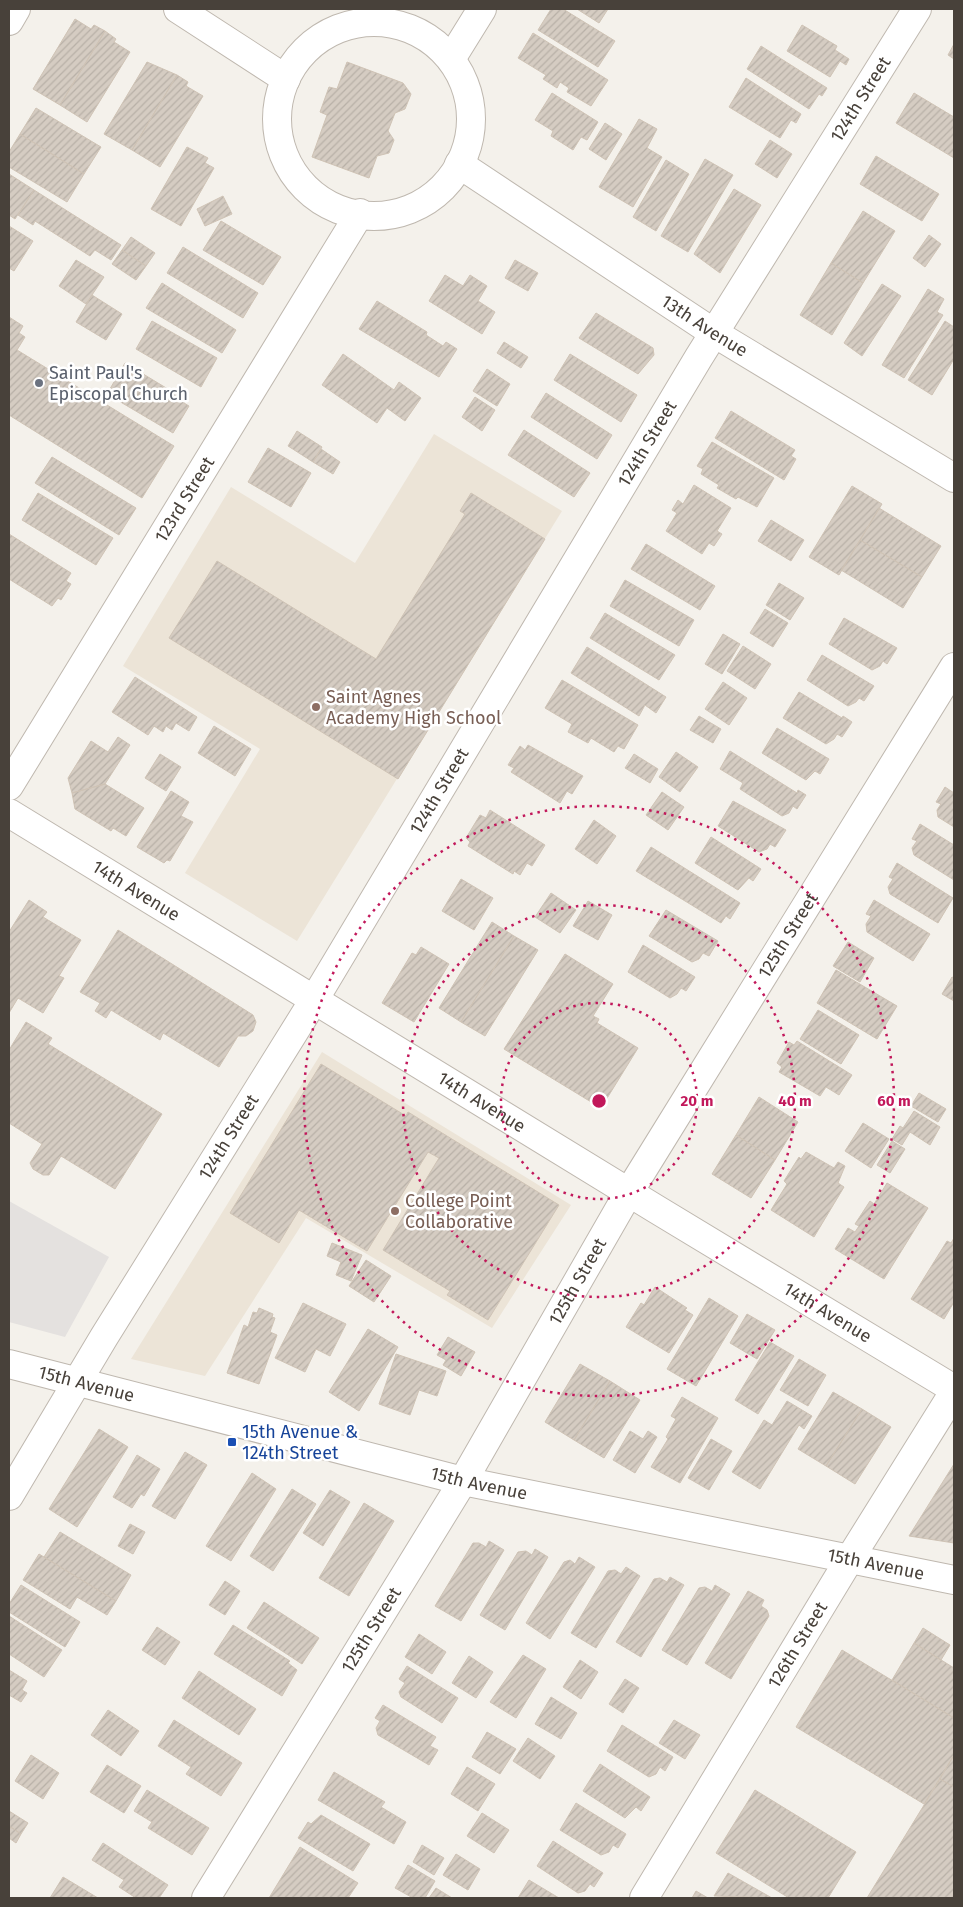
<svg xmlns="http://www.w3.org/2000/svg" width="963" height="1907" font-family="'Fira Sans',sans-serif">
  <defs>
    <pattern id="building-hatch" width="6" height="6" patternUnits="userSpaceOnUse" patternTransform="scale(1.25)"><rect width="6" height="6" fill="#d5ccc2"/><path d="M-1 1l2-2M0 6l6-6M5 7l2-2" fill="none" stroke="#b8b0a7"/></pattern>
  </defs>
  <rect width="100%" height="100%" fill="#f4f1eb"/>
  <!-- education -->
  <path fill="#ece4d7" d="M434,434L562,511L297,941L185,873L260,749L123,666L231,487L355,563Z
    M322,1052L571,1205L492,1328L306,1218L205,1376L131,1359Z"/>
  <!-- parking -->
  <path fill="#e4e1df" d="M9,1201L109,1257L65,1337L9,1322Z"/>
  <!-- building -->
  <path fill="url(#building-hatch)" stroke="#cfc3b5" d="M551,9H563L615,41L598,67L538,30Z
    M577,9H608L599,23Z
    M75,19L91,29L94,25L105,31L60,105L33,89Z
    M802,25L837,46L835,50L849,59L846,65L840,61L830,77L787,51Z
    M105,31L116,39L114,42L130,52L87,122L60,105Z
    M533,33L608,80L591,106L567,92L569,88L560,82L557,88L543,79L546,75L518,58Z
    M954,44V59L948,55Z
    M761,46L827,88L822,96L819,94L809,109L747,69Z
    M147,62L177,75L132,150L104,134Z
    M347,62L403,83L411,94L405,109L395,113L388,131L394,140L389,153L377,156L369,178L312,157L327,115L320,112L329,87L337,89Z
    M177,75L188,82L186,86L203,96L160,167L132,150Z
    M746,78L801,114L796,123L791,120L780,138L729,107Z
    M552,93L598,122L587,140L581,137L573,150L551,136L553,131L535,120Z
    M914,93L954,117V158L896,123Z
    M36,108L101,147L84,174L20,134Z
    M639,119L657,129L647,148L662,157L633,207L599,187Z
    M605,123L622,134L606,160L589,149Z
    M20,134L84,174L67,202L9,167V152Z
    M770,140L792,154L777,178L755,164Z
    M187,147L208,158L205,163L214,168L181,226L151,209Z
    M876,156L939,194L922,221L860,184Z
    M705,159L733,175L688,252L661,236Z
    M666,160L689,174L656,231L633,217Z
    M9,174L34,190L15,219L9,215Z
    M734,189L761,205L720,273L694,254Z
    M34,190L121,245L111,260L95,250L90,256L35,221L33,225L18,215Z
    M223,196L232,214L205,226L197,209Z
    M863,211L895,231L863,283L831,263Z
    M221,221L281,257L263,285L203,250Z
    M9,226L33,241L14,271L9,268Z
    M929,235L941,244L925,267L913,258Z
    M131,237L155,253L146,266L122,250Z
    M183,247L258,293L243,318L167,273Z
    M122,250L146,266L136,280L112,264Z
    M76,260L104,277L86,304L59,286Z
    M515,260L538,273L528,291L505,278Z
    M831,263L863,283L832,335L800,315Z
    M445,275L463,286L470,275L487,286L478,301L495,312L482,334L429,301Z
    M162,283L236,330L222,353L146,308Z
    M882,284L901,296L862,356L844,343Z
    M928,289L944,299L937,312L943,315L904,378L882,365Z
    M92,295L122,314L106,340L76,322Z
    M377,301L427,332L426,335L443,346L446,342L457,349L439,377L359,329Z
    M596,313L653,348L654,355L638,374L579,338Z
    M9,317L23,326L19,333L25,337L17,350L174,446L142,498L9,415Z
    M152,321L217,358L201,387L136,349Z
    M945,321L954,327V359L932,395L908,380Z
    M504,342L528,357L521,368L497,353Z
    M343,354L394,390L399,382L421,398L405,421L387,408L377,423L322,385Z
    M570,354L637,395L621,422L554,380Z
    M125,363L186,400L184,403L189,406L173,433L107,394Z
    M487,369L510,384L497,406L473,391Z
    M546,393L612,435L597,459L531,417Z
    M475,397L495,410L482,431L462,417Z
    M731,411L795,450L791,456L796,459L784,480L715,438Z
    M524,430L590,473L574,497L508,455Z
    M297,431L322,447L313,462L288,446Z
    M712,442L774,478L757,507L738,497L736,499L717,488L719,485L701,474L703,469L697,466Z
    M268,448L311,473L291,507L248,482Z
    M321,449L340,462L333,474L313,462Z
    M52,457L136,508L119,535L35,483Z
    M694,485L731,508L717,531L722,534L714,546L709,543L702,554L666,531L677,513L672,510L678,500L683,504Z
    M852,486L882,504L839,575L809,557Z
    M38,493L113,538L96,565L22,520Z
    M471,493L545,539L398,779L169,638L217,561L376,659L465,514L460,511Z
    M879,508L941,546L922,577L860,540Z
    M771,520L804,540L791,561L758,541Z
    M9,534L71,573L66,581L71,584L61,600L58,598L52,606L9,579Z
    M860,540L922,577L903,608L841,570Z
    M646,544L715,586L700,610L631,569Z
    M625,580L694,620L679,646L610,606Z
    M779,583L804,598L790,620L766,605Z
    M765,609L788,623L773,647L750,633Z
    M605,613L675,655L659,680L590,638Z
    M844,618L897,648L887,664L883,661L880,666L872,670L829,644Z
    M723,634L740,644L722,674L705,664Z
    M743,646L771,664L755,689L727,671Z
    M587,647L666,697L656,713L645,705L639,716L571,673Z
    M822,655L874,686L864,701L859,698L856,702L848,706L807,680Z
    M135,677L197,717L189,731L176,723L172,730L166,726L163,732L154,726L148,735L112,712Z
    M562,680L638,725L624,749L618,746L614,752L591,738L588,743L568,732L572,724L545,708Z
    M723,682L747,698L729,725L705,709Z
    M799,692L842,718L843,716L852,722L842,737L837,734L834,739L826,744L783,718Z
    M699,716L721,729L713,743L690,730Z
    M214,726L251,749L235,776L198,753Z
    M777,728L829,759L820,774L815,771L806,780L762,753Z
    M118,737L130,745L105,784L72,793L68,778L91,741L108,752Z
    M528,745L583,776L572,794L567,791L560,803L511,772L514,768L508,765L520,746L525,750Z
    M730,751L797,793L798,790L806,795L797,809L793,806L789,813L782,816L740,789L743,783L720,769Z
    M676,752L698,767L680,792L659,777Z
    M160,754L181,767L166,791L145,778Z
    M634,754L658,769L650,783L625,768Z
    M105,784L144,808L126,836L113,828L111,831L75,809L72,793Z
    M945,787L954,793V827L938,817L937,810L941,804L936,802Z
    M171,791L189,802L181,816L193,822L170,861L167,860L164,863L137,847Z
    M662,792L684,807L668,830L646,815Z
    M733,801L786,830L775,847L770,844L767,849L759,852L718,826Z
    M490,810L545,845L532,866L527,863L520,875L514,871L513,874L468,846L470,842L466,838L480,815L486,818Z
    M594,820L616,836L597,864L575,849Z
    M920,824L954,845V880L914,855L912,848L917,841L912,839Z
    M711,837L761,869L753,881L749,878L738,890L695,863Z
    M651,847L740,903L730,919L726,916L721,923L636,871Z
    M897,863L953,898L938,923L890,894L888,887L893,879L889,877Z
    M461,879L493,898L474,930L442,911Z
    M551,893L576,910L560,933L535,917Z
    M29,900L47,912L43,917L81,940L59,976L64,978L43,1013L18,998L9,1013V932Z
    M874,900L930,934L913,961L867,932L866,924L871,916L866,914Z
    M588,901L612,915L598,940L573,926Z
    M666,910L718,941L709,956L703,953L699,959L692,962L649,936Z
    M492,922L514,936L461,1022L439,1008Z
    M118,930L253,1015L256,1022L253,1031L246,1036H238L219,1067L163,1033L160,1040L111,1010L106,1018L95,1011L100,1003L80,992Z
    M514,936L538,950L485,1036L461,1022Z
    M848,942L874,958L860,982L833,966Z
    M643,945L695,977L686,991L681,988L677,994L670,998L628,972Z
    M421,947L449,964L414,1022L382,1003L412,953L416,955Z
    M565,954L613,984L593,1016L599,1019L597,1023L638,1048L601,1108L504,1049Z
    M836,970L897,1006L877,1039L817,1003Z
    M952,977L954,978V1001L942,994Z
    M818,1010L859,1035L841,1064L800,1039Z
    M26,1022L52,1038L48,1044L162,1114L115,1189L61,1156L49,1175H43L33,1169L30,1163L42,1144L9,1123V1050Z
    M797,1041L852,1075L839,1095L826,1087L820,1096L779,1072L782,1067L777,1063L789,1042L794,1045Z
    M321,1064L406,1116L408,1112L559,1205L488,1320L447,1295L450,1291L383,1250L439,1158L428,1152L367,1251L299,1210L279,1243L230,1213Z
    M919,1093L946,1109L938,1122L911,1106Z
    M759,1097L798,1122L775,1160L736,1135Z
    M914,1111L940,1127L930,1145L910,1132L902,1145L892,1139L900,1126L903,1128Z
    M863,1123L889,1139L871,1168L845,1151Z
    M736,1135L775,1160L751,1198L712,1174Z
    M892,1141L905,1149L890,1173L877,1165Z
    M806,1152L834,1168L838,1162L845,1166L838,1183L844,1187L814,1237L771,1210L787,1184L784,1181L799,1157L801,1159Z
    M887,1183L928,1208L884,1279L835,1249L848,1228L855,1232L859,1226L855,1224L870,1201L874,1204Z
    M954,1238V1302L944,1319L911,1299L947,1241L951,1243Z
    M332,1243L362,1255L351,1281L336,1275L341,1262L327,1256Z
    M366,1260L391,1276L374,1302L349,1286Z
    M655,1287L687,1308L685,1310L693,1315L669,1353L626,1327L641,1303L644,1305Z
    M709,1298L738,1316L696,1386L667,1369Z
    M303,1303L346,1324L330,1356L316,1349L305,1372L275,1358Z
    M259,1308L273,1314L272,1317L275,1318L270,1332L277,1335L259,1384L227,1373L244,1325L248,1327L253,1312L257,1313Z
    M747,1314L775,1330L757,1359L730,1343Z
    M368,1329L398,1347L359,1411L329,1392Z
    M448,1337L475,1352L461,1376L443,1365L446,1360L437,1355Z
    M770,1342L794,1356L758,1414L735,1400Z
    M396,1354L446,1371L437,1396L419,1390L410,1415L379,1404Z
    M799,1359L826,1375L808,1406L780,1390Z
    M580,1364L610,1381L574,1440L545,1422Z
    M610,1381L640,1400L604,1458L574,1440Z
    M833,1392L862,1409L826,1466L798,1449Z
    M682,1397L718,1418L680,1483L651,1467L668,1439L666,1437L676,1419L671,1416Z
    M787,1401L812,1416L804,1429L799,1425L760,1489L732,1472L764,1420L772,1425Z
    M862,1409L891,1427L855,1484L826,1466Z
    M99,1429L128,1447L77,1527L49,1509Z
    M630,1431L643,1439L648,1431L657,1437L635,1473L613,1460Z
    M711,1439L732,1451L709,1490L688,1478Z
    M185,1452L207,1465L175,1519L152,1506Z
    M137,1455L160,1469L144,1496L141,1494L132,1508L113,1497Z
    M954,1464V1543L909,1536Z
    M252,1473L276,1489L231,1561L206,1546Z
    M292,1489L316,1504L273,1571L250,1556Z
    M330,1490L350,1502L323,1546L303,1533Z
    M364,1503L394,1521L349,1596L319,1578Z
    M130,1524L145,1532L133,1554L118,1546Z
    M60,1532L131,1575L116,1601L44,1557Z
    M489,1541L504,1550L461,1621L435,1606L473,1543H479L486,1547Z
    M535,1549L548,1557L505,1630L480,1615L518,1552L526,1551L532,1555Z
    M39,1554L116,1601L107,1615L77,1597L70,1609L23,1580Z
    M579,1557L595,1567L550,1639L526,1623L564,1562L570,1560L575,1564Z
    M626,1567L640,1576L596,1648L571,1633L608,1571L615,1570L621,1574Z
    M670,1577L684,1585L641,1657L616,1642L654,1579L660,1578L667,1582Z
    M225,1581L240,1591L225,1615L209,1605Z
    M21,1585L80,1622L65,1647L9,1612V1604Z
    M715,1585L730,1594L687,1665L662,1650L699,1588L705,1587L712,1591Z
    M748,1591L764,1600L761,1606L767,1610L769,1616L731,1679L705,1663Z
    M264,1602L319,1638L302,1664L247,1628Z
    M9,1616L62,1650L44,1677L9,1654Z
    M233,1625L290,1661L288,1663L297,1670L282,1696L214,1654Z
    M157,1627L180,1642L165,1665L142,1650Z
    M923,1628L950,1645L941,1660L914,1643Z
    M419,1634L446,1652L432,1674L405,1657Z
    M914,1643L954,1668V1718L892,1680Z
    M842,1650L954,1718V1755L924,1804L796,1727Z
    M523,1655L546,1669L516,1718L490,1702Z
    M469,1656L493,1672L476,1698L452,1683Z
    M580,1660L598,1672L581,1699L563,1687Z
    M407,1666L458,1698L442,1723L401,1697L399,1692L405,1683L399,1679Z
    M9,1670L27,1681L22,1690L27,1693L21,1702L9,1695Z
    M199,1671L256,1709L239,1735L182,1698Z
    M625,1679L639,1688L623,1713L609,1704Z
    M551,1697L577,1713L561,1739L535,1724Z
    M383,1705L436,1737L430,1746L438,1750L429,1765L378,1735L376,1728L380,1721L375,1718Z
    M108,1710L139,1731L121,1756L91,1735Z
    M174,1720L242,1763L221,1796L186,1774L191,1767L158,1746Z
    M674,1720L700,1735L685,1759L659,1743Z
    M622,1725L673,1757L665,1771L660,1767L656,1774L649,1777L607,1751Z
    M487,1732L516,1749L500,1774L472,1757Z
    M528,1738L555,1756L540,1779L513,1761Z
    M31,1755L59,1773L43,1799L15,1781Z
    M954,1755V1787L940,1779Z
    M600,1764L650,1797L641,1811L636,1807L625,1818L583,1791Z
    M107,1765L141,1786L124,1813L90,1792Z
    M467,1767L495,1784L478,1811L451,1794Z
    M334,1772L385,1802L381,1807L406,1822L394,1844L318,1800Z
    M940,1779L954,1787V1898H867Z
    M147,1790L209,1828L192,1855L148,1828L152,1822L134,1811Z
    M755,1790L856,1852L828,1898H789L716,1853Z
    M576,1803L626,1834L618,1848L613,1845L609,1852L601,1855L560,1830Z
    M9,1811L28,1823L21,1834L9,1826Z
    M482,1813L509,1830L494,1853L467,1836Z
    M321,1815L370,1844L353,1871L298,1838L308,1822L311,1824Z
    M9,1826L21,1834L16,1843L9,1838Z
    M553,1841L603,1873L594,1887L590,1884L585,1891L578,1893L537,1866Z
    M103,1843L168,1885L159,1898H136L119,1887L124,1880L92,1860Z
    M422,1845L444,1858L434,1875L413,1862Z
    M300,1847L358,1883L348,1898H269Z
    M456,1854L480,1869L468,1890L443,1875Z
    M408,1865L435,1881L425,1898H413L395,1888Z
    M728,1873L772,1898L714,1896Z
    M63,1877L98,1898H50Z
    M529,1880L559,1898H518Z
    M436,1888L452,1898H429Z
    M696,1891L708,1898H692Z"/>
  <g fill="none" stroke-linecap="round" stroke-linejoin="round">
    <!-- minor casing -->
    <g stroke="#bfb8af" stroke-width="30">
      <g id="minor">
        <path d="M178,9L286,79"/>
        <path d="M9,21L16,9"/>
        <circle cx="374" cy="119" r="97"/>
        <path d="M451,59L482,9"/>
        <path id="s1" d="M459,164L714,333L954,478"/>
        <path id="s2" d="M9,786L360,213"/>
        <path id="s3" d="M9,813L656,1209L954,1389"/>
        <path id="s4" d="M9,1364L463,1481L954,1580"/>
        <path id="s5" d="M9,1496L104,1337L314,1000L699,357L917,9"/>
        <path id="s6" d="M206,1898L463,1481L629,1192L954,667"/>
        <path id="s7" d="M644,1898L849,1560L954,1392"/>
      </g>
    </g>
    <!-- minor -->
    <use href="#minor" stroke="#fff" stroke-width="28"/>
  </g>
  <!-- distance rings -->
  <g fill="none" stroke="#c2185b" stroke-width="2.5" stroke-dasharray="2.5 5">
    <circle cx="599" cy="1101" r="98"/>
    <circle cx="599" cy="1101" r="196"/>
    <circle cx="599" cy="1101" r="295"/>
  </g>
  <!-- markers -->
  <circle fill="#6b7280" stroke="#fff" stroke-width="2" cx="39" cy="383" r="5"/>
  <g fill="#8d6e63" stroke="#fff" stroke-width="2">
    <circle cx="316" cy="707" r="5"/>
    <circle cx="395" cy="1211" r="5"/>
  </g>
  <rect fill="#1a4fb4" stroke="#fff" stroke-width="2" x="227" y="1437" width="10" height="10" rx="2.5"/>
  <g text-anchor="middle" stroke-width="5" stroke-linejoin="round" paint-order="stroke">
    <!-- street labels -->
    <g font-size="18" fill="#48413a" stroke="#fff">
      <text dy="6" stroke="none"><textPath href="#s5" startOffset="1636">124th Street</textPath></text>
      <text dy="6" stroke="none"><textPath href="#s1" startOffset="294">13th Avenue</textPath></text>
      <text dy="6" stroke="none"><textPath href="#s5" startOffset="1231">124th Street</textPath></text>
      <text dy="6" stroke="none"><textPath href="#s2" startOffset="336">123rd Street</textPath></text>
      <text dy="6" stroke="none"><textPath href="#s5" startOffset="826">124th Street</textPath></text>
      <text dy="6" stroke="none"><textPath href="#s3" startOffset="149">14th Avenue</textPath></text>
      <text dy="6" stroke="none"><textPath href="#s6" startOffset="1125">125th Street</textPath></text>
      <text dy="6" stroke="none"><textPath href="#s3" startOffset="554">14th Avenue</textPath></text>
      <text dy="6" stroke="none"><textPath href="#s5" startOffset="421">124th Street</textPath></text>
      <text dy="6" stroke="none"><textPath href="#s6" startOffset="720">125th Street</textPath></text>
      <text dy="6" stroke="none"><textPath href="#s3" startOffset="959">14th Avenue</textPath></text>
      <text dy="6" stroke="none"><textPath href="#s4" startOffset="80">15th Avenue</textPath></text>
      <text dy="6" stroke="none"><textPath href="#s4" startOffset="485">15th Avenue</textPath></text>
      <text dy="6" stroke="none"><textPath href="#s4" startOffset="890">15th Avenue</textPath></text>
      <text dy="6" stroke="none"><textPath href="#s6" startOffset="315">125th Street</textPath></text>
      <text dy="6" stroke="none"><textPath href="#s7" startOffset="296">126th Street</textPath></text>
    </g>
    <!-- worship labels -->
    <g font-size="18" fill="#5b616d" stroke="#fff" text-anchor="start">
      <text x="49" y="379">Saint Paul's<tspan x="49" dy="21">Episcopal Church</tspan></text>
    </g>
    <!-- education labels -->
    <g font-size="18" fill="#785e54" stroke="#fff" text-anchor="start">
      <text x="326" y="703">Saint Agnes<tspan x="326" dy="21">Academy High School</tspan></text>
      <text x="405" y="1207">College Point<tspan x="405" dy="21">Collaborative</tspan></text>
    </g>
    <!-- transit labels -->
    <g font-size="18" fill="#164399" stroke="#fff" text-anchor="start">
      <text x="242" y="1438">15th Avenue &amp;<tspan x="242" dy="21">124th Street</tspan></text>
    </g>
  </g>
  <circle cx="599" cy="1101" r="8" fill="#c2185b" stroke="#fff" stroke-width="2.5"/>
  <g font-size="15" text-anchor="middle" font-weight="bold" fill="#c2185b" stroke="#fff" stroke-width="5" stroke-linejoin="round" paint-order="stroke">
    <text x="697" y="1106">20 m</text>
    <text x="795" y="1106">40 m</text>
    <text x="894" y="1106">60 m</text>
  </g>
  <!-- border -->
  <rect width="963" height="1907" fill="none" stroke="#48413a" stroke-width="20"/>
</svg>
